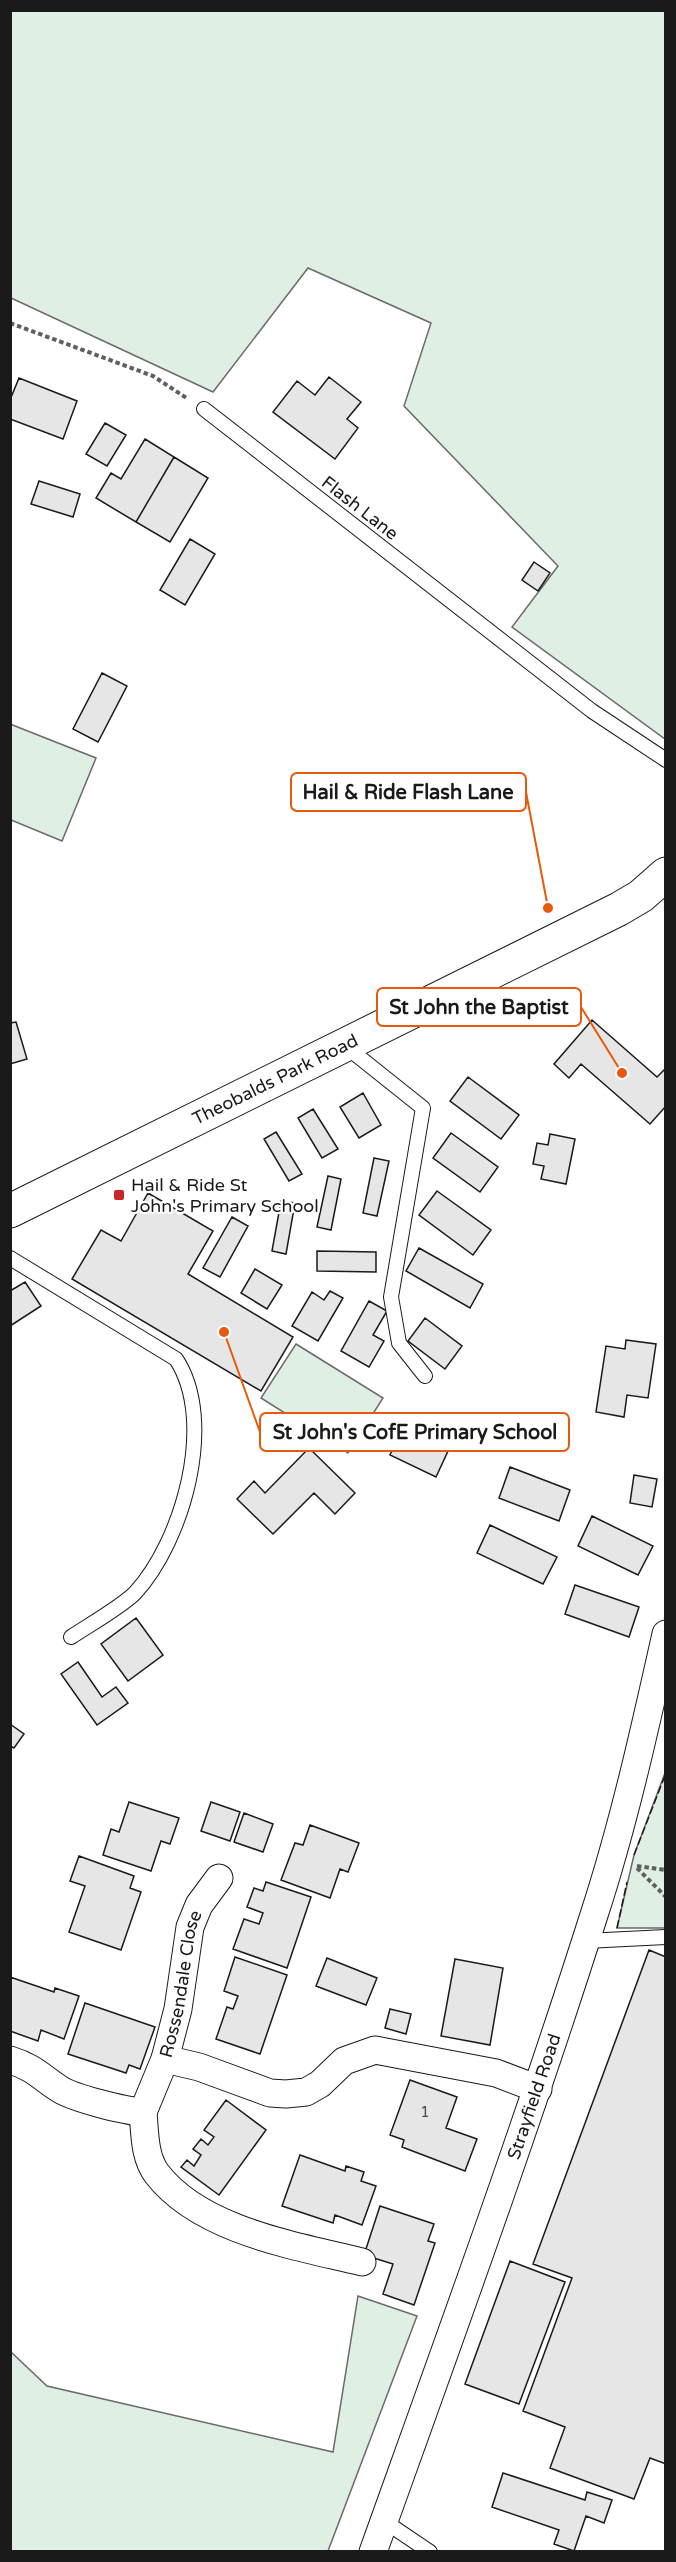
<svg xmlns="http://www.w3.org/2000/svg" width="676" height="2562" font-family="'Varela Round',sans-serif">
  <rect width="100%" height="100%" fill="#fff"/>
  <!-- green -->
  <path fill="#e0efe3" stroke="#6a6a6a" stroke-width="1.5" d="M11,10L665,11V739L512,627L558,566L404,406L431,323L308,268L213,392L11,298Z
    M10,724L96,758L62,841L11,820Z
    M296,1344L383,1398L348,1453L261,1398Z
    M665,1773V1928H617L634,1855Z
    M358,2296L417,2316L328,2551H11V2352L47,2386L333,2452Z"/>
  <!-- building -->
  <path fill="#e6e6e6" stroke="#1a1a1a" stroke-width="1.5" d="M329,377L361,402L347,419L358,428L335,459L273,412L297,381L315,395Z
    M19,378L77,401L63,439L10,419V400Z
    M105,423L126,435L107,466L86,454Z
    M145,439L174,457L136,522L96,498L111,473L121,479Z
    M174,457L208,478L170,542L136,522Z
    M39,481L80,494L73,517L31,504Z
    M190,539L215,554L185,605L160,590Z
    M534,562L550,573L538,591L522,580Z
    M102,673L127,686L98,742L73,729Z
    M592,1020L657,1077L666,1068V1106L650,1124L581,1064L569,1078L554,1064Z
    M16,1022L27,1059L10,1064V1023Z
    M468,1077L519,1115L501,1139L450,1101Z
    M363,1093L381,1125L359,1138L340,1107Z
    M313,1109L338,1149L322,1158L298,1118Z
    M276,1132L302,1174L289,1181L264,1139Z
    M451,1133L498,1167L480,1192L433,1158Z
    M550,1134L575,1139L566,1184L541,1179L544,1166L533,1164L537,1143L548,1145Z
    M374,1158L389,1161L377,1216L363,1213Z
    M328,1176L341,1179L331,1230L317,1227Z
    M437,1191L491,1230L473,1255L419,1215Z
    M148,1193L213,1231L188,1274L293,1337L261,1391L72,1279L101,1230L121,1241Z
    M281,1201L295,1203L286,1254L272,1251Z
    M232,1217L248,1226L220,1277L203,1268Z
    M419,1248L483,1284L470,1308L406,1271Z
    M317,1251L376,1252V1272L317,1271Z
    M255,1269L282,1285L267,1309L241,1293Z
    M25,1282L41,1306L10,1326V1291Z
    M330,1291L343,1298L318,1341L292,1326L312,1292L324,1300Z
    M369,1301L387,1311L373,1335L384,1341L369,1367L341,1351Z
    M425,1318L462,1346L445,1369L408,1341Z
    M626,1340L656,1344L648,1398L627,1395L624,1417L596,1412L606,1346L625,1349Z
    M402,1429L448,1451L436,1477L390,1455Z
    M309,1448L355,1493L335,1514L314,1493L273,1534L237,1499L254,1481L265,1493Z
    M510,1467L570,1490L559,1521L499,1498Z
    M634,1475L657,1479L652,1507L630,1503Z
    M592,1516L653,1546L638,1575L578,1546Z
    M490,1525L557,1557L543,1584L477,1553Z
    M575,1585L639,1607L629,1637L565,1614Z
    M136,1618L163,1655L128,1681L101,1644Z
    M78,1662L102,1697L116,1687L128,1703L97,1725L61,1674Z
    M10,1724L24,1734L14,1748L10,1746Z
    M129,1802L179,1818L170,1844L161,1841L151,1871L103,1855L111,1829L119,1832Z
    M211,1802L240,1812L230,1841L201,1831Z
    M244,1813L273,1824L263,1852L234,1842Z
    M310,1825L359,1843L348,1872L340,1869L330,1898L281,1880L295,1843L303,1845Z
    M79,1856L134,1876L130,1888L141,1892L121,1950L69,1932L85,1886L70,1881Z
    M266,1882L311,1897L287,1968L233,1949L244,1919L259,1924L263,1913L247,1907L254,1888L263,1891Z
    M649,1950L666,1957V2464L650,2458L634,2499L550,2468L565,2427L523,2411L572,2278L533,2264Z
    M235,1957L287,1975L260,2054L216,2039L227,2007L233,2009L238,1996L224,1991Z
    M327,1958L377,1978L366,2005L316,1986Z
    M455,1959L503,1968L490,2045L441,2036Z
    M10,1977L54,1992L55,1988L79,1996L64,2039L41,2030L38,2041L10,2031Z
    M85,2003L155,2027L140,2069L129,2065L126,2073L68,2054Z
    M390,2009L411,2014L406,2034L385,2028Z
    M410,2080L457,2097L446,2128L477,2139L465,2171L402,2147L404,2140L390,2135Z
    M226,2100L266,2130L219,2195L181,2167L187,2160L194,2166L201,2155L193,2149L201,2139L208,2145L214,2137L204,2130Z
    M300,2155L345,2171L346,2166L364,2172L361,2181L376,2186L362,2225L335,2215L333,2223L282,2206Z
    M380,2206L434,2224L428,2241L435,2243L414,2305L383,2294L393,2264L364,2255Z
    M510,2261L565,2282L519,2404L465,2384Z
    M503,2473L585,2500L587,2492L612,2500L604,2523L586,2516L574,2551L554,2544L559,2530L492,2507Z"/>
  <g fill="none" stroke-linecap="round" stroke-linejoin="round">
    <!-- service casing -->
    <g stroke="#1a1a1a" stroke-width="16">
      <path id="service" d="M204,409L592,711L666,760
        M344,1045L423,1108L391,1297L399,1343L425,1376
        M10,1258L176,1359C217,1421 183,1541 135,1593C121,1607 89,1625 71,1637
        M585,1941L666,1937
        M384,2521L430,2552"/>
    </g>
    <!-- minor casing -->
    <g stroke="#1a1a1a" stroke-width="29">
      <g id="minor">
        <path d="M165,2059L199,2067L270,2093L286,2094L306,2092L320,2084L344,2061L375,2050L496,2073L538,2089"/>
        <path id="s1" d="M10,2060C33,2067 40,2076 58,2088C72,2098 125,2111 143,2112L165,2059L178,2009L190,1927L199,1905L219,1878"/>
        <path d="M143,2112C145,2133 144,2157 157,2174C201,2231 297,2246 362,2262"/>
        <path id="s2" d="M373,2552C449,2340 526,2129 594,1915C624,1823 645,1728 666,1634"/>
      </g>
    </g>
    <!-- tertiary casing -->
    <g stroke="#1a1a1a" stroke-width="35">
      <g id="tertiary">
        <path id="s3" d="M10,1211L619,909L641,896L666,874"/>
      </g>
    </g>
    <!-- path -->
    <path stroke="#5f5f5f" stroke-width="4" stroke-dasharray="4.5 3" stroke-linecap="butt" d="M10,323L153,376L188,399
      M637,1866L666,1870
      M637,1868L666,1897"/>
    <!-- service -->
    <use href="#service" stroke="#fff" stroke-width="14"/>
    <!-- minor -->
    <use href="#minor" stroke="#fff" stroke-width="27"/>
    <!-- tertiary -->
    <use href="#tertiary" stroke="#fff" stroke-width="33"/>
    <!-- fence -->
    <path stroke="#1a1a1a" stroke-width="1.5" stroke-dasharray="8 3" stroke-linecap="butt" d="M634,1855L666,1773
      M617,1928L627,1882"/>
  </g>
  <!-- markers -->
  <rect fill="#c62828" stroke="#fff" stroke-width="2" x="113" y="1189" width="12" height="12" rx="3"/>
  <g text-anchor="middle" stroke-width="4.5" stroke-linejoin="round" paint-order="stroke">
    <!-- number labels -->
    <g font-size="15" fill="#4d4d4d">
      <text x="425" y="2117">1</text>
    </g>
    <!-- street labels -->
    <g font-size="18" fill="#1a1a1a" stroke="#fff">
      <text transform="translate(360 508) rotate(38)" y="6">Flash Lane</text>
      <text dy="6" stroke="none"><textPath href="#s3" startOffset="296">Theobalds Park Road</textPath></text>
      <text dy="6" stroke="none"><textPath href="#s1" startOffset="279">Rossendale Close</textPath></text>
      <text dy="6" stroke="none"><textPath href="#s2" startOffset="483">Strayfield Road</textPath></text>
    </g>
    <!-- poi labels -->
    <g font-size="18" fill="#1a1a1a" stroke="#fff" text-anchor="start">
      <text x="131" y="1191">Hail &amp; Ride St<tspan x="131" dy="21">John's Primary School</tspan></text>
    </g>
  </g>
  <!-- callouts -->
  <path fill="none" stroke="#e8590c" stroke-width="2" d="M548 908L526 792M622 1073L581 1007M224 1332L260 1432"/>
  <g fill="#e8590c" stroke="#fff" stroke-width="2">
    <circle cx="548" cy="908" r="6"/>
    <circle cx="622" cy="1073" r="6"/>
    <circle cx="224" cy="1332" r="6"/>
  </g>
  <g fill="#fff" stroke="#e8590c" stroke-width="2">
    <rect x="291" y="773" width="235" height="38" rx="6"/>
    <rect x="377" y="988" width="204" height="38" rx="6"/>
    <rect x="260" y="1413" width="309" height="38" rx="6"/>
  </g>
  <g font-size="20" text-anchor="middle" font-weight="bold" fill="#1a1a1a">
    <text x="408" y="799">Hail &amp; Ride Flash Lane</text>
    <text x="479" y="1014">St John the Baptist</text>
    <text x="415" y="1439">St John's CofE Primary School</text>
  </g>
  <!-- border -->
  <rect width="676" height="2562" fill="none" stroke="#1a1a1a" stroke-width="24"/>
</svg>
